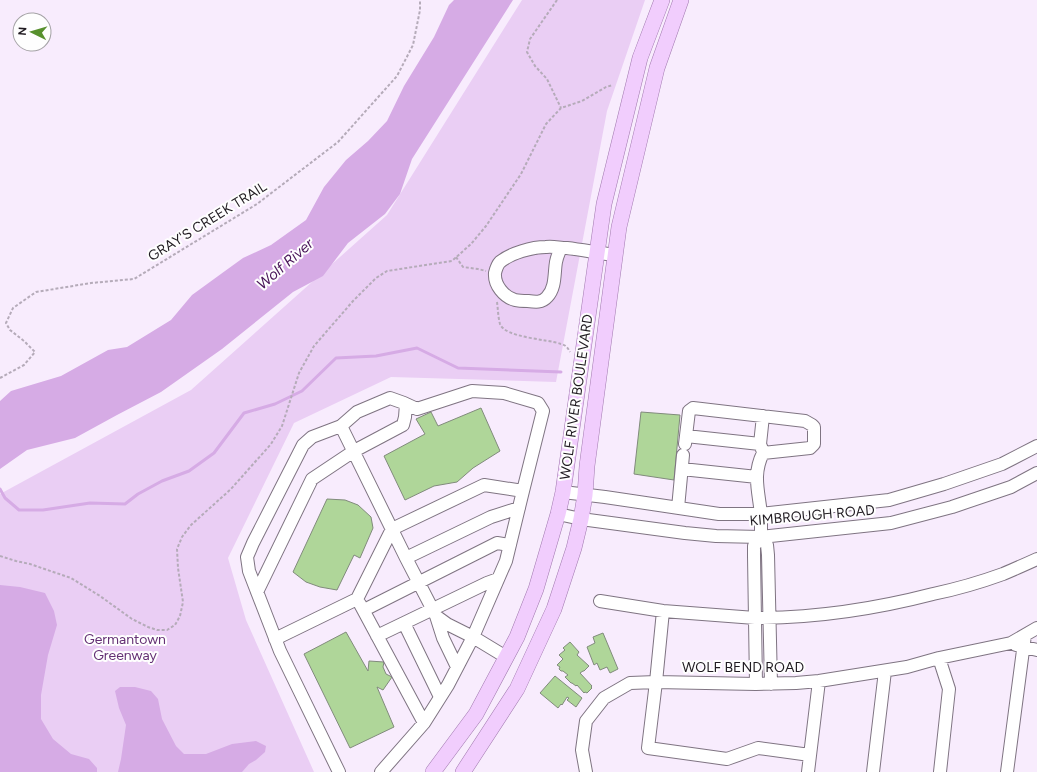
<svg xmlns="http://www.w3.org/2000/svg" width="1037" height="772" font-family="Figtree,sans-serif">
  <rect width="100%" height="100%" fill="#f8ecfd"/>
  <!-- green -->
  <path fill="#eacef4" d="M522,0H645L607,111L556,382L391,377L294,423L228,558L246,620L314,772H0V494L191,390L387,215Z"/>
  <!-- water -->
  <path fill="#d6abe5" d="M454,0H513L412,159L400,194L385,214L348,243L323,276L293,292L222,349L161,392L117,415L75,438L27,450L0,469V401L11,391L61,376L108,350L127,347L171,320L192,295L225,271L243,258L271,245L306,220L324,187L346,160L368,141L387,121L404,86L434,37L449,5Z
    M0,585L20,587L45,593L54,611L57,625L48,655L41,695V719L53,739L71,754L89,759L97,768V772H0Z
    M120,687H135L151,691L158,699L162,719L176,746L184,754H206L232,744L256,741L266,746L265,752L256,760L249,764L242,772H118L121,759L126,725L119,708L115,691Z"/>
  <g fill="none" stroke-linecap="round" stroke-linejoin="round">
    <!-- stream -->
    <path stroke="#d6abe5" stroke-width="3" d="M0,489L5,498L19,510H43L90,503L125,504L138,494L162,481L189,471L214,453L244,413L275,404L302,391L336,358L376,356L417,348L458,368L561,372"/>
  </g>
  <!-- building -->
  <path fill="#afd699" stroke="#818b7c" d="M481,408L500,451L473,468L457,482L434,486L405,500L384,456L425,434L416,419L431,412L438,426Z
    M641,412L680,415L674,480L634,474Z
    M327,499L345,500L358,505L371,517L373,528L360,558L354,555L337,590L320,587L306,582L293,572Z
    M346,632L368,671L369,661L384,662L383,667L386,674L392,677L383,690L377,687L394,727L350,748L304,654Z
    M603,633L618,669L610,673L607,667L600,670L597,663L594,665L587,647L595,643L593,637Z
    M570,642L579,652L577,655L589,666L584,671H583L580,673L592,686L591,687L592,688L587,693L585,692L584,693L577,685L576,686L572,683H571L565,677L568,675L563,671H561L559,669L560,667L557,665L563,659L559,655L565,650L563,648Z
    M555,676L582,698L576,707L567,700L569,698L567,697L562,705L561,704L558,708L540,693Z"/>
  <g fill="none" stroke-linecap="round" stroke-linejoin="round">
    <!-- minor casing -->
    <g stroke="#7f7482" stroke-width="14">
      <path id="minor" d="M561,248C559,252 557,257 556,262C554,273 556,288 547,297C542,303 535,302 528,301C524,301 519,301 515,300C504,297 494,285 495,273C496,269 497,265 500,262C511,253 532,247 546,247C553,246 560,248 567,248C583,250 599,253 615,255
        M686,436L760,444
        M685,444L689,411L693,408L805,421L812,425L814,427V444L810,448L763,453C752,475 759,492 761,515C761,522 761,530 761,537
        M763,452L760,444L763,416
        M682,469L757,477
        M563,492L605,497L719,514H761L889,500L944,484L1002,464L1037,446
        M678,508L683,455
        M558,514L581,519L685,533L716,536L761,537L891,523L952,507L1011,487L1037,473
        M406,558L491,517L519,508
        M257,592L312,479L354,451L403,425L405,417L406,404
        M600,601L663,611L755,618C815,618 875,609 933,594C957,589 981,582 1003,574C1015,569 1026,564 1037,559
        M360,604L424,723
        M364,610L497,543L510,545
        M663,611L656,682L648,748L727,759L758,748L810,755
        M436,616L443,638L457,667
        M404,623L440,697
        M377,636L487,583L498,579
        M275,639L357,599L392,529L484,485L523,491
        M1016,645L1037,650
        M939,658L949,689L940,772
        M756,684L754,556V546L761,537L767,545L768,555L771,684
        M339,772L280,651L249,571L247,557L253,543L303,445L312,437L341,426
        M381,772L424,723L448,685L473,637L506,561L523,491L543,411L538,403L504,393L472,391L417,409L404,403L390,398L357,412L341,426L406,558L436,616L447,624L473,637L506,657
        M586,772L582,750L586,721L604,698L630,683L656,682L756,684L796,683L819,681L907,667L939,658L1011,643L1037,628
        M808,772L819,681
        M873,772L885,671
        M1007,772L1025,635"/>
    </g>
    <!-- major casing -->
    <g stroke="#a179af" stroke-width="16">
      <path id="major" d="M433,772L476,714L517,637L536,589L558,514L563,492L604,204L640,58L662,0
        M463,772L517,689L554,609L574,548L581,519L585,495L587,466L619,227L657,68L681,0"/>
    </g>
    <!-- path -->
    <path stroke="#b5abb9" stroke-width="2" stroke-dasharray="3 2" stroke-linecap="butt" d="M557,0L530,39L527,52L535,66L547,79L561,108
      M456,257L463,267L478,269L486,271
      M497,302C498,309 498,317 500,324C505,338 548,339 561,344C566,345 568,348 570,352
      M0,378L24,365L35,352L24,341L10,330L6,323L13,308L36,292L91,283L134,279L257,204L338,142L397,76L413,45L420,10V0
      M0,556L16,561L30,564L71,578L100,596L132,619L148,627L157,630H167L175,625L180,616L183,602L178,568L177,549L182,537L191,525L231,489L271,444L282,426L299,373L314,346L353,301L376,278L387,271L452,261L471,244L486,226L521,174L546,124L561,108L582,101L606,87L613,85"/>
    <!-- minor -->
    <use href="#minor" stroke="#fff" stroke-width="12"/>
    <!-- major -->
    <use href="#major" stroke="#f1cdfd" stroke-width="15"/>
  </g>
  <g text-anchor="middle" stroke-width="4" stroke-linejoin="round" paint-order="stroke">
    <!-- street labels -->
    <g font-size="14" fill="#201b21" stroke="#fefefe">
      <text transform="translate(207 221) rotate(-32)" y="5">GRAY'S CREEK TRAIL</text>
      <text transform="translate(576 397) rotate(-82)" y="5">WOLF RIVER BOULEVARD</text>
      <text transform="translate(812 515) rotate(-5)" y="5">KIMBROUGH ROAD</text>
      <text x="743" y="672">WOLF BEND ROAD</text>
    </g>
    <!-- park labels -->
    <g font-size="14" fill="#643074" stroke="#fefefe">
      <text x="125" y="644">Germantown<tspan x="125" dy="16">Greenway</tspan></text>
    </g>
    <!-- water labels -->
    <g font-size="15" font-style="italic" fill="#481458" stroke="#fefefe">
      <text transform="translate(285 264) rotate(-41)" y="5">Wolf River</text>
    </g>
  </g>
  <!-- north arrow -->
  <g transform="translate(32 32) rotate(275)"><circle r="19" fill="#fefefe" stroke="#a5a3a6"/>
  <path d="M0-3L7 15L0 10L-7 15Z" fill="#57902d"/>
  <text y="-6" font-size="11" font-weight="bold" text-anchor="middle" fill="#201b21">N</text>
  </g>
</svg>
